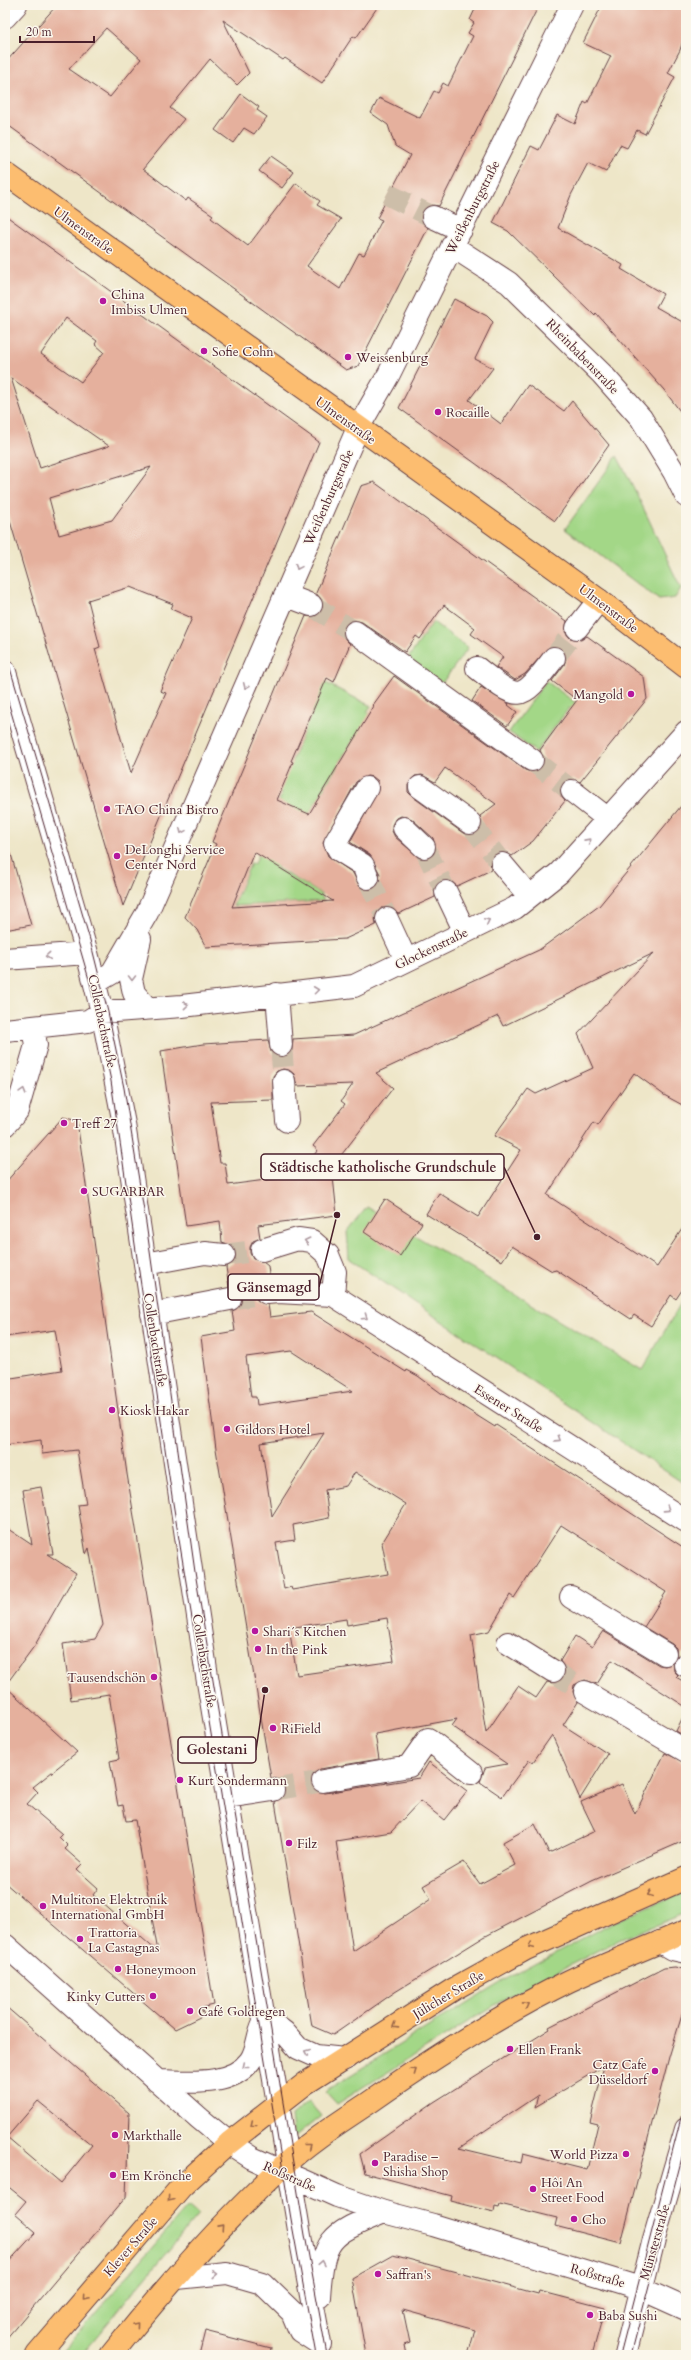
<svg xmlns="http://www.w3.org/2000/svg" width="691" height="2360" font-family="Cardo,serif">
  <rect width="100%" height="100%" fill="#fbf7ec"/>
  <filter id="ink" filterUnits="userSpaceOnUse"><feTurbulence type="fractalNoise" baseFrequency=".025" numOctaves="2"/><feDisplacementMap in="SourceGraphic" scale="8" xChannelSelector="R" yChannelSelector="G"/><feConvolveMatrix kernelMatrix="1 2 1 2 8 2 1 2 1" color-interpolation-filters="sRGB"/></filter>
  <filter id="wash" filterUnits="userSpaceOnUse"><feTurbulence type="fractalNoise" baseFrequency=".012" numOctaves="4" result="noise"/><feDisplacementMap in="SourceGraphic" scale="16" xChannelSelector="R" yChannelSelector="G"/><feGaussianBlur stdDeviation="0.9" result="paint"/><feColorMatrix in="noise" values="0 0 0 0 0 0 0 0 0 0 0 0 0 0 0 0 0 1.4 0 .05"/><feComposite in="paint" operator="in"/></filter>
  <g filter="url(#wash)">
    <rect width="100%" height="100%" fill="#eee6c8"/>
    <!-- green -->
    <path fill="#a3d787" stroke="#767b59" d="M617,456C641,499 659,544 681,588L675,598L659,600L565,529Z
      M433,622L468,648L442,683L407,660Z
      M546,681L576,703L571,709L569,708L536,752L509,732Z
      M324,682L371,706L367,712L371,715L348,748L277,868L320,893L324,901L233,906L251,863L254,864L256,861L282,794L279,792Z
      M367,1207L642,1370L686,1294V1485L349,1259L347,1232Z
      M686,1892V1913L621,1939L506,1998L337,2104L325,2091L497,1984L611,1923Z
      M309,2102L321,2116L294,2138L291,2116Z
      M188,2206L198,2215L81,2355H59Z"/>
    <g id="blocks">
      <!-- building -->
      <path fill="#e5b09d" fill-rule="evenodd" d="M57,5H379L356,38L353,36L322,83L285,58L283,60L223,20L249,73L237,85L210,59L170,108L184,119L143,169L186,201L188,198L213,215L211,218L248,246L296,183L320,201L317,205L341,219L307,266L340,289L359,253L364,255L382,220L377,218L410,155L395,146L388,125L371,113L379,98L420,118L434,91L438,93L443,83L448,86L473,36L468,33L474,23L470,20L477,5H539L439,206L432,205L422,211L421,218L428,228L358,366L346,370L5,123V63ZM106,28L141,59L110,97L69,69Z
        M602,5H686V31L680,50L668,73L675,77L645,134L637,130L627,148L620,145L606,172L588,163L571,195L558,228L623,265L621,269L663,294L656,307L686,324V419L664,390L596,313L595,316L508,231L493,223L531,146L539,150L557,115L575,124L584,102L587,104L611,56L583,43Z
        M241,94L259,107L257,110L267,117L254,134L244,128L233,143L215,130Z
        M271,156L294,172L282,188L259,171Z
        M5,215L319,442L123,906L5,504ZM66,318L97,341L95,344L104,352L81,382L41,354ZM11,378L51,406L109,446L40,468ZM151,467L112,520L59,535L49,498ZM130,587L173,604L171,609L192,618L160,691L166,693L131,773L95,649L100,647L88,600Z
        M454,299L487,316L493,322L475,359L493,368L469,400L501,424L528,385L564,411L572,401L609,445L555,521L399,408Z
        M374,482L567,621L565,632L570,638L581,640L587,636L644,677L647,699L580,782L573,779L562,783L560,789V795L565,801L533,841L512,856L506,852L494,854L490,860L491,870L457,886L447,880L440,881L436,885L435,897L398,914L388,907L381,908L375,918L376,925L345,939L206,947L197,930L185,917L216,844L212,842L306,616L313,617L322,610L323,603L316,593L361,486ZM444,605L475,628L471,634L503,657L496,667L515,680L525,674L549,647L556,646L565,653L566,659L564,665L552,681L577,700L540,750L544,761L542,768L531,772L525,770L394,676L373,705L374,706L309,814L277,800L293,762L291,761L327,678L334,682L350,644L343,637V630L345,624L350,620L362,622L405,652L416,636L420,639ZM445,768L496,804L480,816L482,825L480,831L475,835L463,833L413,797L408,792V785L415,776L422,775L435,782ZM367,776L373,777L378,781L379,788L350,842L370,855L380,874L378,886L373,889L366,890L360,887L353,873L328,856L323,843L356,782ZM401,816L412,819L433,838L436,850L433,856L427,859H421L395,837L392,831V825L395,819ZM254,852L333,901L232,907Z
        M481,687L509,704L508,705L517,712L507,726L472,701Z
        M686,800V1107L664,1095L634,1073L598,1125L594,1122L547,1195L657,1267L686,1223V1284L676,1299L671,1295L651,1326L634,1315L631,1319L556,1270L552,1271L512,1246L502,1261L426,1214L439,1193L478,1217L521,1150L494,1136L528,1089L536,1094L593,1068L578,1034L654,953L503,1026L498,1016L376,1073L393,1088L332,1167L337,1215L258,1225L260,1238L253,1241L250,1247V1253L253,1259L263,1262L268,1266L269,1274L265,1281L256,1287L255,1294L257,1300L268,1305L270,1317L311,1312L406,1372L407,1370L418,1376L441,1393L495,1427L496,1425L686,1549V1652L677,1656L676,1648L672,1644L644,1627L666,1592L561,1525L514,1598L510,1595L489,1631L471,1635L486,1733L518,1686L536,1698L547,1682L553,1683L563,1678L565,1671L560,1661L575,1636L592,1647L603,1631L659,1665L665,1666L673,1663L674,1671L678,1675L676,1677L686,1683V1707L612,1660L597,1684L585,1680L574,1685L573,1692L578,1702L563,1725L608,1754L580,1799L552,1735L533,1762L529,1760L502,1797L480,1782L485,1768L507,1764L452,1726L457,1719L375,1734L379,1759L320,1769L311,1776V1783L314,1789L325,1793L419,1778L429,1762L467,1791L444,1820L420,1801L391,1832L336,1841L353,1951L431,1899L423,1886L464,1862L480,1884L515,1865L503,1842L535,1824L549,1853L595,1831L581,1802L622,1784L635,1814L665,1753L686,1763V1840L592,1881L484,1937L395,1992L333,2035L312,2026L275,1802L284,1795L285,1788L278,1779L271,1778L216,1449L201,1337L235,1331L232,1311L238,1308L242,1297L239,1291L229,1287L226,1267L234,1262L236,1250L231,1245L222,1242L220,1221L186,1226L161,1051L203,1044L268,1040L271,1052L276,1056L282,1057L292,1051L293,1039L354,1035L539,950L599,906ZM283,1069L289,1070L294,1074L297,1086L353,1084L341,1101L345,1104L313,1146L318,1150L310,1160L311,1174L228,1185L225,1163H220L211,1102L273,1100V1076L277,1071ZM291,1351L353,1391L257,1405L256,1397H251L246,1357ZM324,1433L272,1516L261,1443ZM355,1472L406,1504L382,1543L388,1574L292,1590L291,1587L284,1589L276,1543L295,1540L293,1525L329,1518L325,1490L346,1486ZM387,1618L394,1661L297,1675L289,1628L346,1619L347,1625Z
        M11,854L31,925L5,930V855Z
        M63,1117L77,1121L127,1474L214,2005L201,2008L204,2015L175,2029L5,1883V1527L32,1545L23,1490L41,1487L53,1554H47L76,1573L35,1645L5,1686L77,1752L33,1787L38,1792L27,1804L62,1834L59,1837L68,1846L65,1849L82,1864L77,1869L98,1888L93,1895L158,1952L135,1820L126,1821L123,1805L118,1806L110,1761L119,1759L109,1694L71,1700L63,1644L95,1639L103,1625L89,1548L86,1554L78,1505L86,1504L77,1450L42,1454L41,1440L5,1445V1379L62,1370L55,1330L5,1337V1183Z
        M385,1199L422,1223L400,1256L364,1232Z
        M686,1711V1737L676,1731Z
        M675,1967L686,1970V2002L669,2057L621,2243L555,2226L557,2218L500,2204L499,2207L495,2206L494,2212L451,2201L452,2196L365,2173L360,2154L434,2102L550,2029L549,2027L664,1968ZM604,2066L590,2122L598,2124L587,2170L523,2154L521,2163L459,2148L538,2095L535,2107Z
        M5,2006L129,2113L126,2197L5,2340V2266L36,2232L15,2214L26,2201L5,2184ZM38,2101L92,2145L61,2183L7,2137Z
        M393,2255L538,2294L539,2291L605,2308L592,2355H468L475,2330L403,2310L410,2343L404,2345L406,2355H366L352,2278Z
        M205,2331L271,2348L270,2355H199Z"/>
    </g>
  </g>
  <g filter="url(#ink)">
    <use href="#blocks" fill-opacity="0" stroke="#633d43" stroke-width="1"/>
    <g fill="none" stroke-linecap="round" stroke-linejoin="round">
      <!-- minor-tunnel -->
      <path stroke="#cdbea9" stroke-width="22" stroke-dasharray="22 11" stroke-linecap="butt" d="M387,194L433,217
        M311,605L355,632
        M554,658L577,628
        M532,760L572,791
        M470,823L502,864
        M424,847L446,892
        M368,878L387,919
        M281,1045L284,1081
        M224,1255L262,1250
        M230,1299L267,1293
        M553,1671L585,1692
        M273,1790L323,1781"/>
      <!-- minor casing -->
      <g stroke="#633d43" stroke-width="24">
        <path id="minor" d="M5,17L16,5
          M433,217L461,230
          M452,246L509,283L602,374L641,418L674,472L686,496
          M285,595L311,605
          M577,628L599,600
          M355,632L532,760
          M477,668C521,703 520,702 554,658
          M5,672L87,953L102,1012L124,1124L207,1676L300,2236L320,2344
          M420,787L470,823
          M367,788L335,843L339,850L363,865L368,878
          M572,791L608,819
          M404,828L424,847
          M502,864L529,896
          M446,892L465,932
          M387,919L406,960
          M140,939L131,979L134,993L147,1008
          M5,959L87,953
          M95,983L112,973L147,913L358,428L389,374L572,5
          M277,994L281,1045
          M5,1030L88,1021L102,1012L182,1006L354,986L515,908L559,873L686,732
          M284,1081L287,1121
          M5,1125L17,1111L36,1045L33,1028
          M262,1250L298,1239L312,1241L328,1255L335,1272L333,1295
          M145,1264L205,1253L224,1255
          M267,1293L278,1292L333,1295L686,1521
          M152,1314L230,1299
          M571,1597L665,1654
          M508,1643L553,1671
          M685,1665H686
          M585,1692L686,1751
          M323,1781L409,1766L428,1739L471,1773
          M227,1797L273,1790
          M660,1942L672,1949L686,1952
          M5,1945L199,2118L229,2143L252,2158L337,2196L384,2212L433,2225L637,2287L686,2309
          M265,2018L284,2032L298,2048L316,2056L345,2059
          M157,2081C185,2081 230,2088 250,2061C258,2050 257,2036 263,2024
          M177,2278L227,2273L262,2283L292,2312L300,2331L320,2344
          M319,2297C323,2236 330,2235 384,2212
          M625,2355L654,2239L686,2129"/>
      </g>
      <!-- major casing -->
      <g stroke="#633d43" stroke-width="24">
        <path id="major" d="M5,173L599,600L686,667
          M37,2355L181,2187L229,2143L306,2083L454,1989L526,1949L686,1878
          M111,2355C164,2289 220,2224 282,2167C308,2142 340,2122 370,2102C433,2058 500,2015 569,1981C607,1963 647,1948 686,1931"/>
      </g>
      <!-- minor -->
      <use href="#minor" stroke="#fff" stroke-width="22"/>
      <!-- major -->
      <use href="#major" stroke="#fcbd6f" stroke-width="22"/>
      <!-- tram -->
      <path stroke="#4a1f2b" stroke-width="1" d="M5,11L11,5
        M5,651L90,940L108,1012L124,1088L146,1223L195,1572L305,2235L327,2355
        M5,691L90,983L111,1081L173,1503L291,2219L316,2355
        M620,2355L686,2098
        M631,2355L686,2142"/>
    </g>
    <!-- one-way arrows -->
    <defs><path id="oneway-chevron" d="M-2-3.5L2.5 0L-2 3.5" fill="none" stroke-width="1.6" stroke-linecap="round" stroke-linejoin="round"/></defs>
    <g stroke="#ae9aa0">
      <use href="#oneway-chevron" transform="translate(298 567) rotate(114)"/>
      <use href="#oneway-chevron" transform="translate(246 686) rotate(114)"/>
      <use href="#oneway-chevron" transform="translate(182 831) rotate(114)"/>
      <use href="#oneway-chevron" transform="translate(588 841) rotate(-48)"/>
      <use href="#oneway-chevron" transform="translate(487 921) rotate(-26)"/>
      <use href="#oneway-chevron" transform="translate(48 956) rotate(175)"/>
      <use href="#oneway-chevron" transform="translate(132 978) rotate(90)"/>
      <use href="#oneway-chevron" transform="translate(316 990) rotate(-7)"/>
      <use href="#oneway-chevron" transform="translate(186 1005) rotate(-6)"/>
      <use href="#oneway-chevron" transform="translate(23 1091) rotate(-74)"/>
      <use href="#oneway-chevron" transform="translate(307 1241) rotate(-167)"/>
      <use href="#oneway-chevron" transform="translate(365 1317) rotate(34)"/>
      <use href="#oneway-chevron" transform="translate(558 1439) rotate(33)"/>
      <use href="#oneway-chevron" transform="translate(667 1509) rotate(33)"/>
      <use href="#oneway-chevron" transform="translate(307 2052) rotate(-157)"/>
      <use href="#oneway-chevron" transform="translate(245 2066) rotate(141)"/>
      <use href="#oneway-chevron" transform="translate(322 2263) rotate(-79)"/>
      <use href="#oneway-chevron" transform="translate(215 2274) rotate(-3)"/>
    </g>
    <g stroke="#9a664a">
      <use href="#oneway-chevron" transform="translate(650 1894) rotate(157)"/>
      <use href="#oneway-chevron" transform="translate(531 1946) rotate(155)"/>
      <use href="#oneway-chevron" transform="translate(526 2005) rotate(-29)"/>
      <use href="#oneway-chevron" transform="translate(395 2026) rotate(148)"/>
      <use href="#oneway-chevron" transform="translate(414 2071) rotate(-35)"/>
      <use href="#oneway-chevron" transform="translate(253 2124) rotate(141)"/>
      <use href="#oneway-chevron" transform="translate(308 2146) rotate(-39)"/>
      <use href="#oneway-chevron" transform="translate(170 2199) rotate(131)"/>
      <use href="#oneway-chevron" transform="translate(221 2227) rotate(-48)"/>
      <use href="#oneway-chevron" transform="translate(86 2298) rotate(131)"/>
      <use href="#oneway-chevron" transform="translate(136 2325) rotate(-50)"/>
    </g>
  </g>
  <!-- markers -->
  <g fill="#b5179e" stroke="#fbf7ec" stroke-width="1.5">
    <circle cx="103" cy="301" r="4"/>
    <circle cx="204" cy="351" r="4"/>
    <circle cx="348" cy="357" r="4"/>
    <circle cx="438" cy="412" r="4"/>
    <circle cx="631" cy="694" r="4"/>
    <circle cx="107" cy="809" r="4"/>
    <circle cx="117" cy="856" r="4"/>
    <circle cx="64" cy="1123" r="4"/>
    <circle cx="84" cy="1191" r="4"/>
    <circle cx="112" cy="1410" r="4"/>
    <circle cx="227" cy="1429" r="4"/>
    <circle cx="255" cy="1631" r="4"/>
    <circle cx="258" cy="1649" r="4"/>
    <circle cx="154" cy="1677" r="4"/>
    <circle cx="273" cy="1728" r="4"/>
    <circle cx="180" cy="1780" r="4"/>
    <circle cx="289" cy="1843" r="4"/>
    <circle cx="43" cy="1906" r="4"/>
    <circle cx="80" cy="1939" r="4"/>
    <circle cx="118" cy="1969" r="4"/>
    <circle cx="153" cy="1996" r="4"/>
    <circle cx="190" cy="2011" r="4"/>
    <circle cx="510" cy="2049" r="4"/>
    <circle cx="655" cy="2071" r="4"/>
    <circle cx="115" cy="2135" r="4"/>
    <circle cx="626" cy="2154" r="4"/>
    <circle cx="375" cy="2163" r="4"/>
    <circle cx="113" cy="2175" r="4"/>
    <circle cx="533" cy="2189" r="4"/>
    <circle cx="574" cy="2219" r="4"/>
    <circle cx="378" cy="2274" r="4"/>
    <circle cx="590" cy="2315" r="4"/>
  </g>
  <g text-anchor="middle" stroke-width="3" stroke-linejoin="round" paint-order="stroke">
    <!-- street labels -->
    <g font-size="13" fill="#4a1f2b" stroke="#fbf7ec">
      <text transform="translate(472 207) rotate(-63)" y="5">Weißenburgstraße</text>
      <text transform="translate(84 230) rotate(36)" y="5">Ulmenstraße</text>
      <text transform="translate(583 356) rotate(46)" y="5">Rheinbabenstraße</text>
      <text transform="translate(346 420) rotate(36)" y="5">Ulmenstraße</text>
      <text transform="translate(328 497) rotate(-66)" y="5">Weißenburgstraße</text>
      <text transform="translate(609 608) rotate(37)" y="5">Ulmenstraße</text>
      <text transform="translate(431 948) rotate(-26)" y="5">Glockenstraße</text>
      <text transform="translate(103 1021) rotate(78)" y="5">Collenbachstraße</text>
      <text transform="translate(156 1340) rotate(81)" y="5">Collenbachstraße</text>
      <text transform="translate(509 1408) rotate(32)" y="5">Essener Straße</text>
      <text transform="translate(205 1661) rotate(81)" y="5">Collenbachstraße</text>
      <text transform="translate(448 1994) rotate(-31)" y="5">Jülicher Straße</text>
      <text transform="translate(290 2176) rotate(24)" y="5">Roßstraße</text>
      <text transform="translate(654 2242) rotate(-74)" y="5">Münsterstraße</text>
      <text transform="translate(130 2246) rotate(-49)" y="5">Klever Straße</text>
      <text transform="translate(598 2275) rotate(16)" y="5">Roßstraße</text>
    </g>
    <!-- poi labels -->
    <g font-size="13" fill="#4a1f2b" stroke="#fbf7ec" text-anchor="start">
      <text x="111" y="299">China<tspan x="111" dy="15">Imbiss Ulmen</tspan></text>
      <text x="212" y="356">Sofie Cohn</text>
      <text x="356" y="362">Weissenburg</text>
      <text x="446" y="417">Rocaille</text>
      <text x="623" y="699" text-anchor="end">Mangold</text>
      <text x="115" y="814">TAO China Bistro</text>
      <text x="125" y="854">DeLonghi Service<tspan x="125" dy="15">Center Nord</tspan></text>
      <text x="72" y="1128">Treff 27</text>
      <text x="92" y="1196">SUGARBAR</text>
      <text x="120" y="1415">Kiosk Hakar</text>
      <text x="235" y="1434">Gildors Hotel</text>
      <text x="263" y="1636">Shari´s Kitchen</text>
      <text x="266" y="1654">In the Pink</text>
      <text x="146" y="1682" text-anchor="end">Tausendschön</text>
      <text x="281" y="1733">RiField</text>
      <text x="188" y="1785">Kurt Sondermann</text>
      <text x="297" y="1848">Filz</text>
      <text x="51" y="1904">Multitone Elektronik<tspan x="51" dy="15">International GmbH</tspan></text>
      <text x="88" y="1937">Trattoria<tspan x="88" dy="15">La Castagnas</tspan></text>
      <text x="126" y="1974">Honeymoon</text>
      <text x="145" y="2001" text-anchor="end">Kinky Cutters</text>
      <text x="198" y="2016">Café Goldregen</text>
      <text x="518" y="2054">Ellen Frank</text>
      <text x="647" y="2069" text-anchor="end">Catz Cafe<tspan x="647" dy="15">Düsseldorf</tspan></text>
      <text x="123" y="2140">Markthalle</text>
      <text x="618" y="2159" text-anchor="end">World Pizza</text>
      <text x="383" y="2161">Paradise –<tspan x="383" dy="15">Shisha Shop</tspan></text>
      <text x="121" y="2180">Em Krönche</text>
      <text x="541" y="2187">Hôi An<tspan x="541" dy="15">Street Food</tspan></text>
      <text x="582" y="2224">Cho</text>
      <text x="386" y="2279">Saffran's</text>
      <text x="598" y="2320">Baba Sushi</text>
    </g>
  </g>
  <!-- callouts -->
  <path fill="none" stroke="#4a1f2b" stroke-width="1.5" d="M537 1237L504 1167M337 1215L319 1287M265 1690L256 1750"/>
  <g fill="#4a1f2b" stroke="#fbf7ec" stroke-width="1.5">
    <circle cx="537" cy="1237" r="4"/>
    <circle cx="337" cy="1215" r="4"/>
    <circle cx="265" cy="1690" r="4"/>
  </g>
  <g fill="#fbf7ec" stroke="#4a1f2b" stroke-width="1.5">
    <rect x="261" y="1154" width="243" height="26" rx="4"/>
    <rect x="228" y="1274" width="91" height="26" rx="4"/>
    <rect x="178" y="1737" width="78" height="26" rx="4"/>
  </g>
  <g font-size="14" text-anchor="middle" font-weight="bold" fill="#4a1f2b">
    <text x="383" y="1172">Städtische katholische Grundschule</text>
    <text x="274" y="1292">Gänsemagd</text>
    <text x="217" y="1754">Golestani</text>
  </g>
  <!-- margin -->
  <rect width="691" height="2360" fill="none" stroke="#fbf7ec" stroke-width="20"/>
  <!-- scale -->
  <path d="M20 36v6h74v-6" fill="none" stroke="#4a1f2b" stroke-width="2"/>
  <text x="26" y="36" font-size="12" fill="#4a1f2b" stroke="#fbf7ec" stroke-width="3" paint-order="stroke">20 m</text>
</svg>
